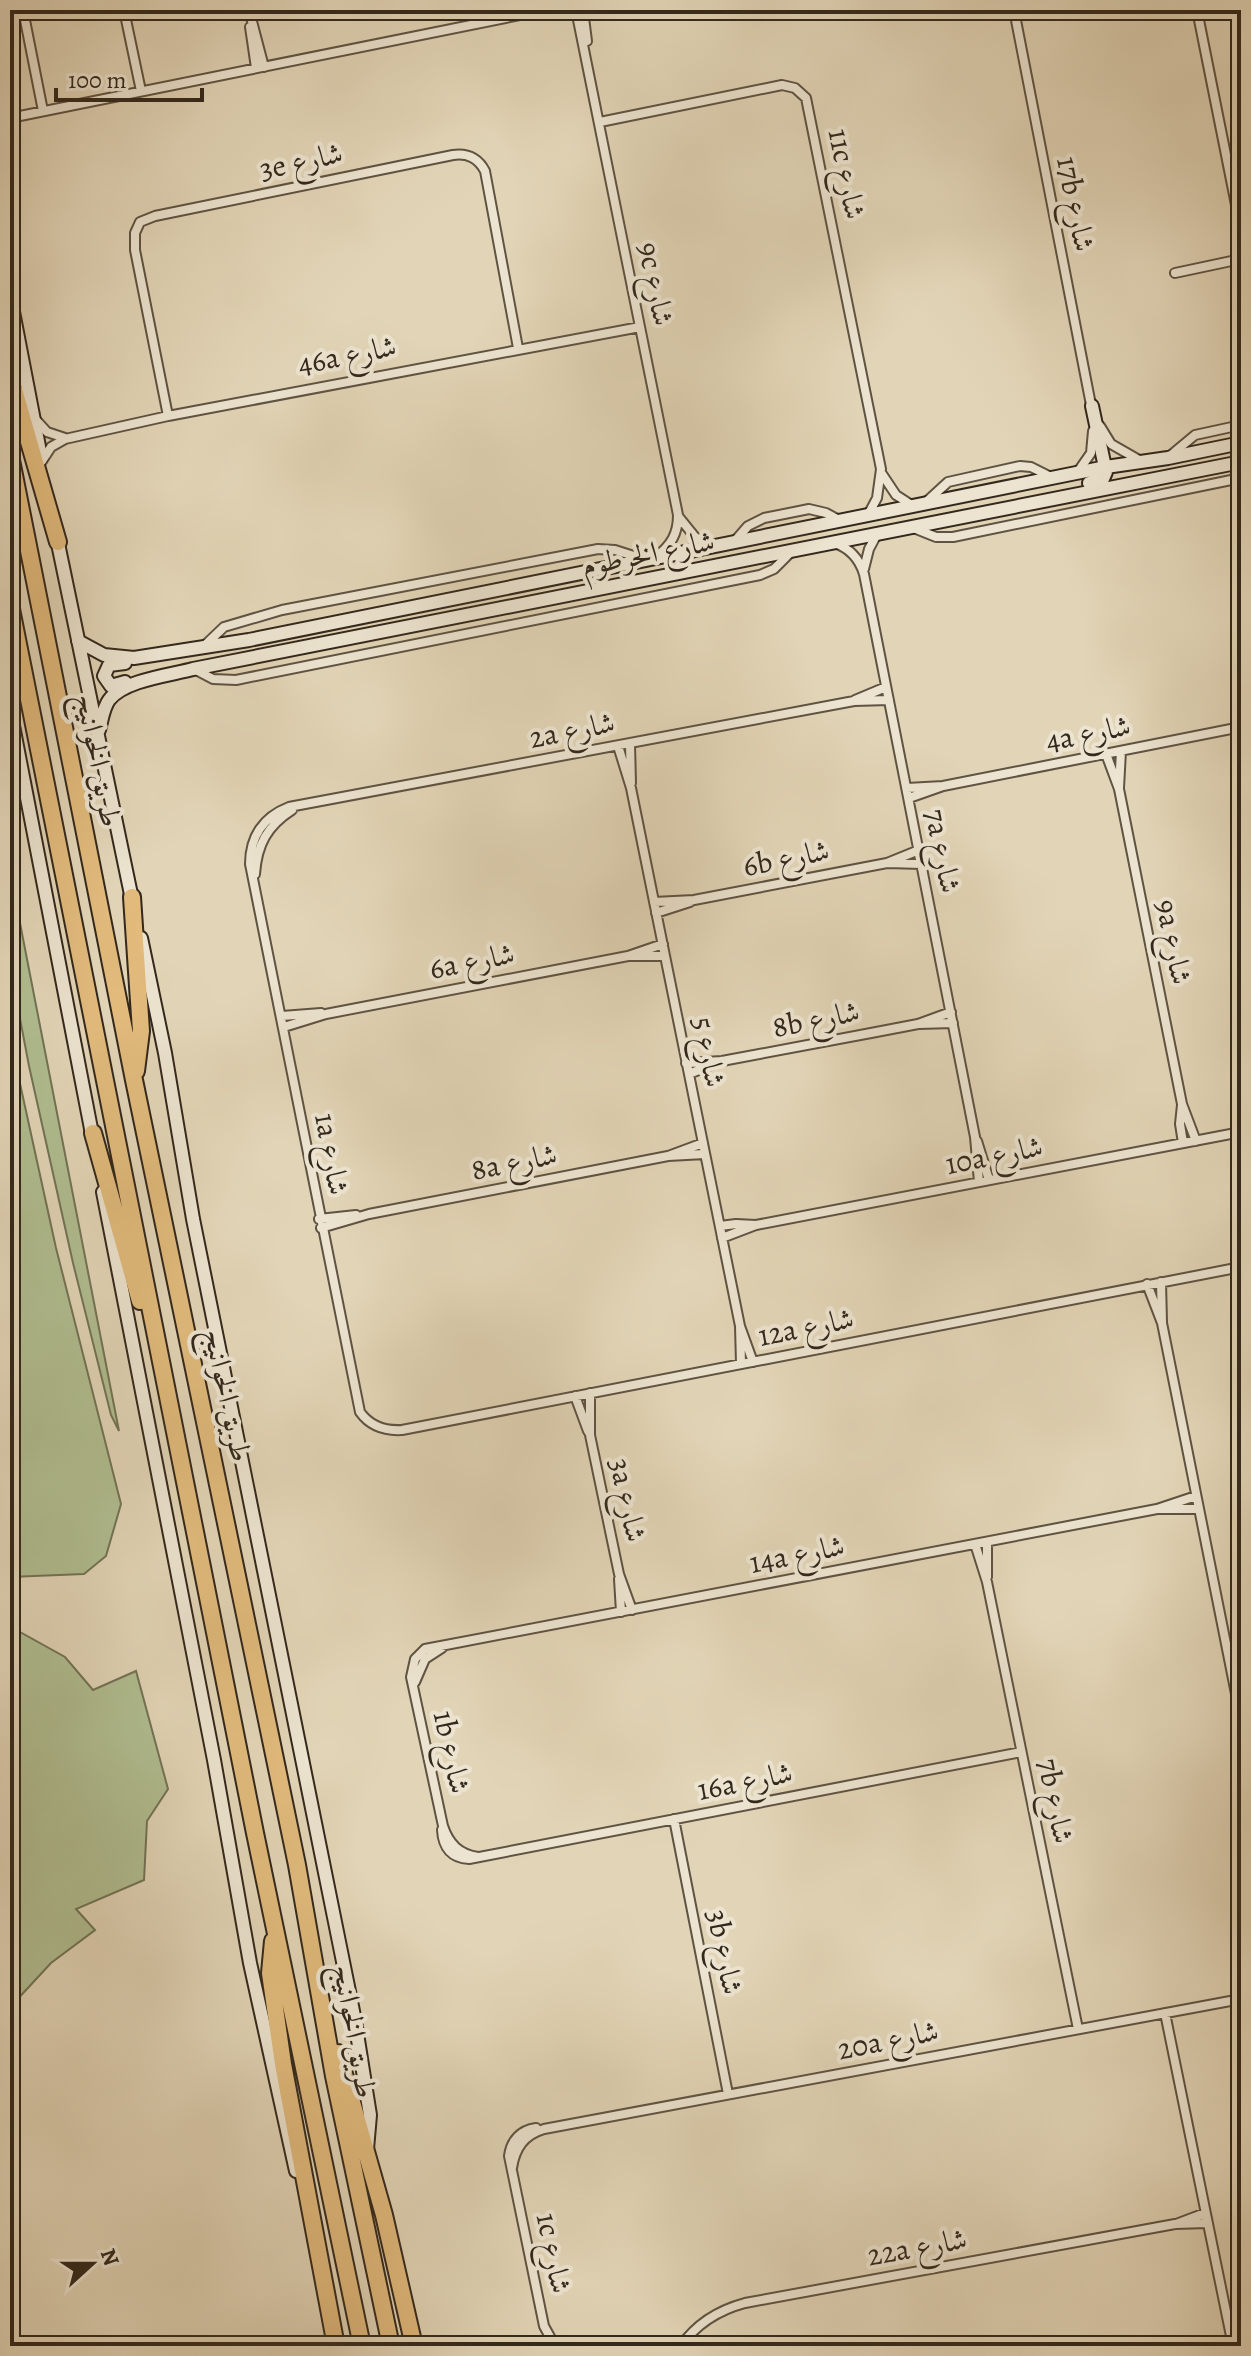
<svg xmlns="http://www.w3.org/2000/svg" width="1251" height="2356" font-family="Alegreya,Amiri,serif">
  <rect width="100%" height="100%" fill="#e2d5b7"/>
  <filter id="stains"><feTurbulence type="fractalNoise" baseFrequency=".0025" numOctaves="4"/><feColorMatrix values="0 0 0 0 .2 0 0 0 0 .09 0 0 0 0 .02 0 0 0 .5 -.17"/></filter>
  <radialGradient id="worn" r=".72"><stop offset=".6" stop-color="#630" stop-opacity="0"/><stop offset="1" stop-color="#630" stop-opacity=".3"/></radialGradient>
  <!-- green -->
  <path fill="#b0be91" stroke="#727356" stroke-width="2" d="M10,914L19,918L119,1431L111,1415L73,1263L29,1066L10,966Z
    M10,1038L56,1248L121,1504L106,1556L84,1574L10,1577Z
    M11,1627L65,1657L93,1690L136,1671L168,1789L147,1821L144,1880L76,1909L95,1930L51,1963L14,2003L10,2001Z"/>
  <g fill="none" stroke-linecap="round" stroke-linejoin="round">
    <!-- street casing -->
    <g stroke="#5f5343" stroke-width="12">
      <path id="street" d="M23,10L43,111
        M124,10L141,91
        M249,10L264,67
        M576,10L678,515C678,534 671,545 656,557
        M583,10L587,41
        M1014,10L1092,410
        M1197,10L1241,230
        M250,27L256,68
        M10,118L545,10
        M600,122L782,85L795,88L806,98L881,469L877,498L868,515
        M1175,273L1241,259
        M168,416L135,250V233L140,222L155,216L453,155C468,153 478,158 485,171L518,348
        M37,421L47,432L65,438
        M1100,426L1111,444L1139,460
        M1171,455L1195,435L1241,425
        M42,461L51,447L65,439L168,416L640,327
        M1077,473L1091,453L1093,431
        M882,474L896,495L913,506
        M924,504L948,482L1020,466L1031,467L1053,478
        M678,516L695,537L712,546
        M911,527L936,537H953L1241,478
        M734,542L748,526L764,518L809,509L826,513L839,520
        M834,543C850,548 859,558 864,574L975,1137L979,1182
        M864,569L869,549L877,534
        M202,648L224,627L282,610L598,549L615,550L643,559
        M194,669L213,679L236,680L760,575L774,569L791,552
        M855,700L886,687
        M889,700L854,701L289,807C263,817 250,837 250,864L360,1412C370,1426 385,1431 402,1430L1241,1267
        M630,744L631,783
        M618,746L631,788L740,1326L753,1362
        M1106,754L1119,789L1182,1104L1196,1141
        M907,788L943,786L1241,727
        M1119,788L1121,751
        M909,798L943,786
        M887,863L919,850
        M255,874C257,845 267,826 292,810
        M654,902L694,900L887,863L922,864
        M656,913L690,902
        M628,956H665
        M282,1016L321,1013
        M919,1024L953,1023
        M284,1027L326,1014L628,956L663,944
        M686,1063L722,1061L871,1033L918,1024L951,1012
        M689,1074L721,1061
        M1182,1105L1180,1124L1183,1143
        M977,1141L989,1180
        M668,1156L703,1143
        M319,1219L356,1215
        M720,1226L736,1224L756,1225
        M321,1228L369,1214L668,1156L705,1154
        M722,1238L756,1225L1241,1132
        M1161,1282L1162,1322
        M1147,1284L1162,1323L1241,1719
        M740,1326L741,1364
        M590,1393V1435L619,1574L632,1610
        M575,1396L588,1431
        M1157,1509L1196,1496
        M987,1542V1577
        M975,1544L987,1582L1078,2029
        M619,1579L621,1612
        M415,1682L425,1659L442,1648
        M674,1819L728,2094
        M442,1830C443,1848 452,1858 469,1859L1021,1752
        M478,1857C459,1854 449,1844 443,1826L411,1677L415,1659L425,1649L1157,1509H1199
        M1165,2013L1233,2346
        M536,2128C521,2130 511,2140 509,2156L544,2326L555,2346
        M512,2168C515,2148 524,2135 544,2129L1241,1999
        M1176,2224L1205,2213
        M681,2346C697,2323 719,2310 745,2303L1175,2224L1208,2223"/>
    </g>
    <!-- secondary casing -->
    <g stroke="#33281c" stroke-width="16">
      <path id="secondary" d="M10,296L41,457
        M1089,483L1103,479L1106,472L1092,406
        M56,534L133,904
        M78,641L104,655L134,658L249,640L1106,467L1168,458L1241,443
        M125,663L109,665L104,676L111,686L125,682
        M10,710L93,1139
        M99,730C102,720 103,708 109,700C124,680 171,675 193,669L1241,462
        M141,938L165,1053L193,1219L355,2021L370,2115L367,2149
        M103,1192L214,1760L250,1963L296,2171"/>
    </g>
    <!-- highway casing -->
    <g stroke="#33281c" stroke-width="20">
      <path id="highway" d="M10,376L58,542
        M10,455L134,1080L297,1865L334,2076L391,2346
        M10,604L255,1833L362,2346
        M132,897L141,1031L136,1071
        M93,1133L140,1301
        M273,1941L270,1973L283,2064L336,2346
        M338,2053L384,2215L414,2346"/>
    </g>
    <!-- street -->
    <use href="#street" stroke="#ece4d0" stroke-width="8"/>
    <!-- secondary -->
    <use href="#secondary" stroke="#ece4d0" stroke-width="12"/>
    <!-- highway -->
    <use href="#highway" stroke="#e1ba7c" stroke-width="16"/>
  </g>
  <g text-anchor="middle" stroke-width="8" stroke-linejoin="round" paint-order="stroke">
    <!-- street labels -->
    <g font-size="30" fill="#33281c" stroke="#ece4d0">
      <text transform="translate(301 161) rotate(-12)" y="10">3e شارع</text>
      <text transform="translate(847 174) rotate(79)" y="10">11c شارع</text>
      <text transform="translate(1076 204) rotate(79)" y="10">17b شارع</text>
      <text transform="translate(656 284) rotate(79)" y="10">9c شارع</text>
      <text transform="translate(347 355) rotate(-11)" y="10">46a شارع</text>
      <text transform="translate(648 553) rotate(-11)" y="10">شارع الخرطوم</text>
      <text transform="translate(572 730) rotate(-11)" y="10">2a شارع</text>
      <text transform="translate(1088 733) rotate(-11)" y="10">4a شارع</text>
      <text transform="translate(99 760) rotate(79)" y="10">طريق الخوانيج</text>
      <text transform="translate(943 851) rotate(79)" y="10">7a شارع</text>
      <text transform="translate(786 858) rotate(-11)" y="10">6b شارع</text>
      <text transform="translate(1174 942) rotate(79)" y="10">9a شارع</text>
      <text transform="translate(472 961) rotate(-11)" y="10">6a شارع</text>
      <text transform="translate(816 1019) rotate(-11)" y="10">8b شارع</text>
      <text transform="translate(709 1052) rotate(79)" y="10">شارع 5</text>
      <text transform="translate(332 1154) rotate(80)" y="10">1a شارع</text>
      <text transform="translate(994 1155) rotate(-11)" y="10">10a شارع</text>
      <text transform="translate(514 1162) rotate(-11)" y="10">8a شارع</text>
      <text transform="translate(806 1327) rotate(-11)" y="10">12a شارع</text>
      <text transform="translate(228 1395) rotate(78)" y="10">طريق الخوانيج</text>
      <text transform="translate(628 1500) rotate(78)" y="10">3a شارع</text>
      <text transform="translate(797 1554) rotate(-11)" y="10">14a شارع</text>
      <text transform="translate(452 1752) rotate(78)" y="10">1b شارع</text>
      <text transform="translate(745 1781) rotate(-11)" y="10">16a شارع</text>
      <text transform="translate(1056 1801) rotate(79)" y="10">7b شارع</text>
      <text transform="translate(725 1952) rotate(79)" y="10">3b شارع</text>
      <text transform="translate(355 2031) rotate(80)" y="10">طريق الخوانيج</text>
      <text transform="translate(888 2040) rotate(-11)" y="10">20a شارع</text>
      <text transform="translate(917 2247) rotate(-10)" y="10">22a شارع</text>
      <text transform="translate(554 2253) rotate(79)" y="10">1c شارع</text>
    </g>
  </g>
  <!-- margin -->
  <rect width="1251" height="2356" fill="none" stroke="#e2d5b7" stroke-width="40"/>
  <rect x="12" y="12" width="1227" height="2332" fill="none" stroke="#33281c" stroke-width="4"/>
  <rect x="20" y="20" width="1211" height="2316" fill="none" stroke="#33281c" stroke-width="2"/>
  <!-- north arrow -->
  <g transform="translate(92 2264) rotate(69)" stroke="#ece4d0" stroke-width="6" paint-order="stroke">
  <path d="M0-6L14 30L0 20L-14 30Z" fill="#33281c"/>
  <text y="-12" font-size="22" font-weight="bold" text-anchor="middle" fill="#33281c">N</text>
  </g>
  <!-- scale -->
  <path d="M56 88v12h146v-12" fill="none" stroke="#33281c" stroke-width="4"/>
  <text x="68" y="88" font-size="24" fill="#33281c" stroke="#ece4d0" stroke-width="6" paint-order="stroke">100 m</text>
  <rect width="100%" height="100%" filter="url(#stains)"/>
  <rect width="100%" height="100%" fill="url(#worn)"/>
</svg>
